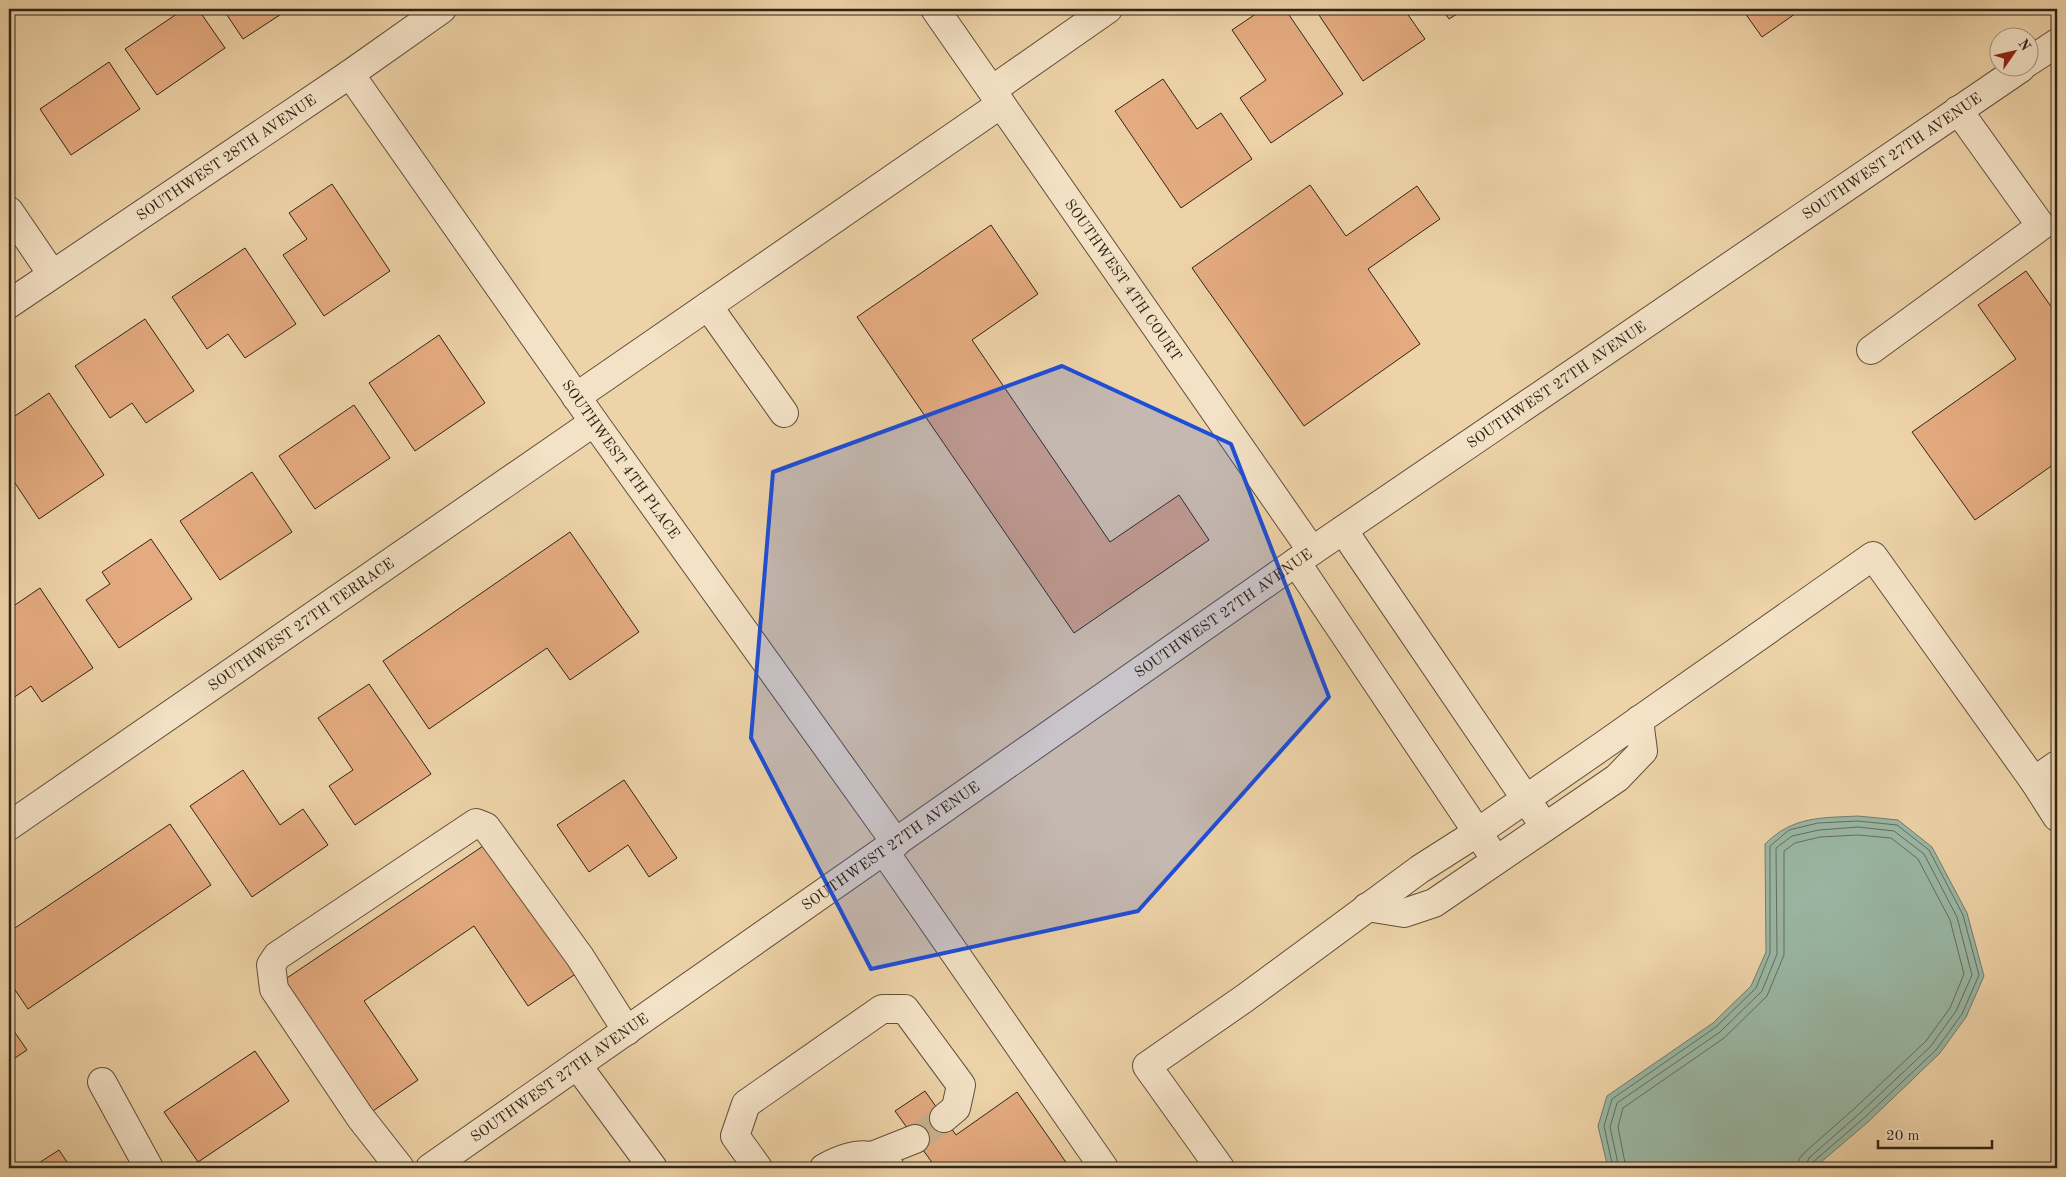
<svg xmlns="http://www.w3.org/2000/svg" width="2066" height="1177" font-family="'Old Standard TT',serif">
  <rect width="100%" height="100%" fill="#eed3a8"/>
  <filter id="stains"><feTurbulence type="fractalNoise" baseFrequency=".004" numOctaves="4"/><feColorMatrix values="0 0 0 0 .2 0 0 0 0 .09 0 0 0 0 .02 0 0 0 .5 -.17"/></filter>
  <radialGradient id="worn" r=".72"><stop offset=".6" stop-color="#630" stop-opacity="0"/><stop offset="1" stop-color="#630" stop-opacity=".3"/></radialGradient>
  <!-- water -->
  <path fill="#9ab8a5" stroke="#6f7d6d" d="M1858,816L1898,820L1932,847L1967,913L1984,976L1966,1017L1940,1053L1868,1122L1814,1168H1608L1598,1126L1607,1096L1713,1023L1751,986L1766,952L1765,844C1793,816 1821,818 1858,816Z"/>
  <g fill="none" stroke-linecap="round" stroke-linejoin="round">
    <!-- shore -->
    <path stroke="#646e5e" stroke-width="1" d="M1613,1168L1604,1126L1612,1099L1716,1027L1756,988L1770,953V846L1789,830L1818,823L1858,821L1897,825L1929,850L1963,915L1979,975L1962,1014L1936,1050L1864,1118L1813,1162L1811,1168
      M1619,1168L1610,1127L1617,1103L1720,1032L1762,991L1777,954L1776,848L1792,836L1819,830L1858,827L1894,831L1924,854L1957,917L1972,975L1956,1011L1931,1046L1860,1113L1809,1158L1805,1168
      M1626,1168L1618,1127L1623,1108L1724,1038L1767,996L1784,955V851L1795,843L1820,837L1858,835L1891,838L1918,859L1950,920L1964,974L1950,1008L1926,1041L1855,1108L1804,1153L1799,1159L1797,1168"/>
  </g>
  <!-- building -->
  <path fill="#e5ab80" stroke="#2f2418" d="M184,9H198L225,48L157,95L125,49Z
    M223,9H289L243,39Z
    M1263,9H1285L1343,94L1271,143L1240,98L1266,80L1232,30Z
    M1315,9H1404L1425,39L1363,81Z
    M1442,9H1465L1449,19Z
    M1742,9H1802L1762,37Z
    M109,62L140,109L71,155L40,109Z
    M1163,79L1197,129L1221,113L1252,159L1181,208L1115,111Z
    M332,184L390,271L324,316L283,255L307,239L289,213Z
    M1310,185L1346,236L1417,186L1440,219L1368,269L1420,344L1304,426L1192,268Z
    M991,225L1038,294L972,340L1110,542L1179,495L1209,540L1074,633L857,317Z
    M245,248L296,324L245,358L228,334L207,349L172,297Z
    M2026,271L2057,315V462L1975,520L1912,432L2016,359L1978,305Z
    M145,319L194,391L146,423L132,403L110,418L75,366Z
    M439,335L485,403L415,451L369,383Z
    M49,393L104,475L39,519L9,474V420Z
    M354,405L390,458L315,509L279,456Z
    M252,472L292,532L220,580L180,521Z
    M570,532L639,632L570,680L547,648L429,729L383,661Z
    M151,539L192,599L119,648L86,600L110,584L102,572Z
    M40,588L93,668L42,702L31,686L10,700L9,609Z
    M369,684L431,774L355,825L329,786L353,770L318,718Z
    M243,770L280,825L303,809L328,845L252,897L190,806Z
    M624,780L677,858L649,877L628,845L589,872L557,825Z
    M170,824L211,885L28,1009L9,981V932Z
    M492,840L580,971L528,1006L474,926L364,1001L418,1080L367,1115L278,984Z
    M9,1024L27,1050L9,1062Z
    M255,1051L289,1101L198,1162L164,1112Z
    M925,1091L956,1135L1017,1092L1070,1168H936L895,1111Z
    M59,1150L71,1168H31Z"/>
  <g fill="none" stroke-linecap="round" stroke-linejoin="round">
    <!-- minor-tunnel -->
    <path stroke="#c8b08b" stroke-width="28" stroke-dasharray="28 14" stroke-linecap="butt" d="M915,1139L944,1118"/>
    <!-- minor casing -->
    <g stroke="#5f503c" stroke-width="30">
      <g id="minor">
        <path id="s1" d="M935,9L1312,551"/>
        <path d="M2028,62L2057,43"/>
        <path id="s2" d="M350,74L594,422L896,843"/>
        <path d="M992,90L1108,9"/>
        <path d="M9,211L52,274"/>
        <path id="s3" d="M9,304L350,74L442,9"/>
        <path d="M708,306L784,413"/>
        <path d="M1871,350L2041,226L1958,110"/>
        <path d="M576,397L1001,104"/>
        <path d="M1343,530L1545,827"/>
        <path d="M1296,562L1496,860"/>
        <path d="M2057,765L2034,781L2057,817"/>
        <path id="s4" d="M9,826L594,422"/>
        <path d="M884,851L1104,1168"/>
        <path d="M1367,907L1404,913L1434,903L1617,778L1643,751L1639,720"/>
        <path d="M577,1065L653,1168"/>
        <path d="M102,1082L149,1168"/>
        <path d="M872,1156L915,1139"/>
        <path d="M400,1168L360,1117L274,989L271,965L277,956L476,823L486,827L580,957L627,1031"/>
        <path id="s5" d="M430,1168L1312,551L2021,68"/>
        <path d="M758,1168L735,1136L746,1104L882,1009H905L961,1085L956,1108L944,1118"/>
        <path d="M824,1168C836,1161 859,1151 873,1157C879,1160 884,1165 890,1168"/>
        <path d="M1220,1168L1147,1066L1245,998L1420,869L1478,832L1601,747L1873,556L2034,781"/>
      </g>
    </g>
    <!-- minor -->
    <use href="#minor" stroke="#f4e2c6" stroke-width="28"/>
  </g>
  <!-- marked area -->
  <path fill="#1d4ed8" fill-opacity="0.2" stroke="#1d4ed8" stroke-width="4" stroke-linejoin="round" d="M1062,366L1231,444L1329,697L1138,911L871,969L751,738L773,472Z"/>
  <g text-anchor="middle" stroke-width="5" stroke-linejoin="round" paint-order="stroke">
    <!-- street labels -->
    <g font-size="15" fill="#2f2418" stroke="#f4e2c6">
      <text dy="5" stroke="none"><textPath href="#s5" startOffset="1778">SOUTHWEST 27TH AVENUE</textPath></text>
      <text dy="5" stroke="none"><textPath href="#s3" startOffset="262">SOUTHWEST 28TH AVENUE</textPath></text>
      <text dy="5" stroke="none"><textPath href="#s1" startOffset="330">SOUTHWEST 4TH COURT</textPath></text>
      <text dy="5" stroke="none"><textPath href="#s5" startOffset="1372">SOUTHWEST 27TH AVENUE</textPath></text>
      <text dy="5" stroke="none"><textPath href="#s2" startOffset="471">SOUTHWEST 4TH PLACE</textPath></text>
      <text dy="5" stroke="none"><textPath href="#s5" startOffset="968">SOUTHWEST 27TH AVENUE</textPath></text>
      <text dy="5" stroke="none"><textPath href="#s4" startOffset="355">SOUTHWEST 27TH TERRACE</textPath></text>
      <text dy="5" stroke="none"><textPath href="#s5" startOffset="562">SOUTHWEST 27TH AVENUE</textPath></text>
      <text dy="5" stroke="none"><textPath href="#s5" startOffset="158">SOUTHWEST 27TH AVENUE</textPath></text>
    </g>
  </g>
  <!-- margin -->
  <rect width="2066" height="1177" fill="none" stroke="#eed3a8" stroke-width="30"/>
  <rect x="10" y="10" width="2046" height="1157" fill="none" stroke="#2f2418" stroke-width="2.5"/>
  <rect x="15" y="15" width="2036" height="1147" fill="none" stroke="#2f2418"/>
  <!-- north arrow -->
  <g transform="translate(2014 52) rotate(56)"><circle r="24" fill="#f4e2c6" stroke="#a59680"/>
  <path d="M0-4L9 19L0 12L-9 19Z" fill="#8f2418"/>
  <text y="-8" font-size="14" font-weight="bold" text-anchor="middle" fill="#2f2418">N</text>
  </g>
  <!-- scale -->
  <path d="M1878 1140v8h114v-8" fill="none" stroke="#2f2418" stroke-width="2.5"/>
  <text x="1886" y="1140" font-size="15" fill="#2f2418" stroke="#f4e2c6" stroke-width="4" paint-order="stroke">20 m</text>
  <rect width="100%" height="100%" filter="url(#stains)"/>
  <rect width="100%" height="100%" fill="url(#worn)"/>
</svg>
